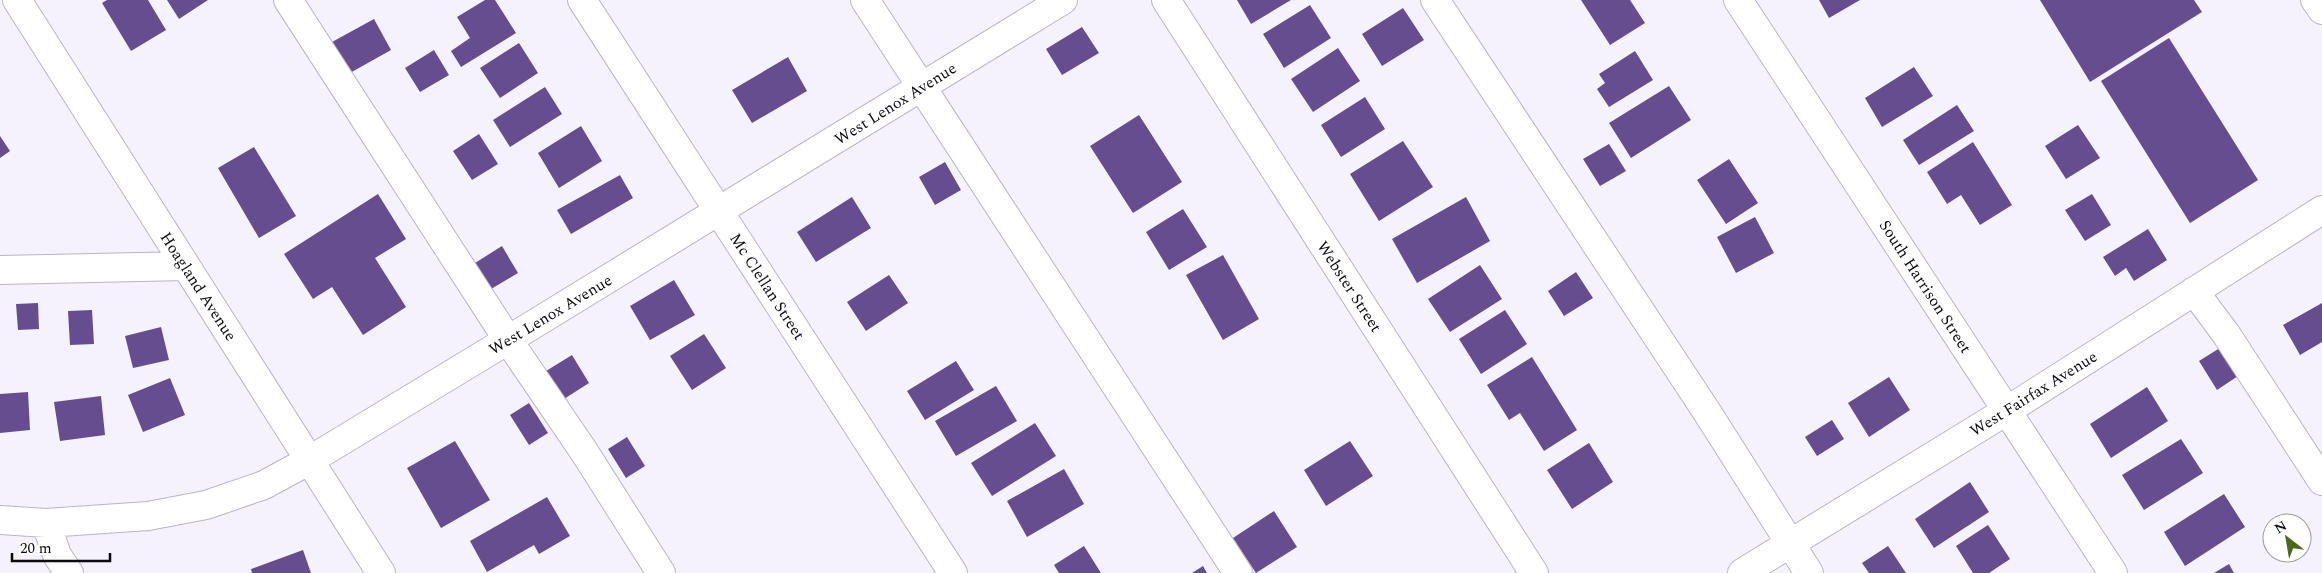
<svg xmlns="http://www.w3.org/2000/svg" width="2322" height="573" font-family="Spectral,serif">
  <rect width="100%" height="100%" fill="#f5f1fd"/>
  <!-- building -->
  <path fill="#664d8f" d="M107,0H148L166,30L131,51L102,3Z
    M167,0H208L179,19Z
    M485,0H495L516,33L461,67L451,51L470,38L457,17Z
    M1237,0H1291L1251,24Z
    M1581,0H1630L1645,23L1610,45Z
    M1819,0H1860L1829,18Z
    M2040,0H2194L2202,12L2090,82Z
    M1310,5L1331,38L1284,68L1263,34Z
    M1403,8L1424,40L1382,66L1362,34Z
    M374,19L391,50L350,73L332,42Z
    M1082,27L1099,53L1062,75L1046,49Z
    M2169,38L2258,180L2190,223L2101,81Z
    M519,43L538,73L500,98L480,68Z
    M1338,48L1360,81L1313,112L1291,79Z
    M434,50L449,75L420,92L405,68Z
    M1635,51L1653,80L1609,107L1597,89L1605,83L1599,74Z
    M788,57L807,91L752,123L732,90Z
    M1914,67L1933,96L1882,127L1865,98Z
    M1669,86L1691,120L1631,158L1609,123Z
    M545,87L562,114L510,147L493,120Z
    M1365,97L1385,129L1341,157L1321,125Z
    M1957,105L1974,131L1919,165L1903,140Z
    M1139,115L1182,182L1133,213L1090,146Z
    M2078,125L2100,158L2066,179L2045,146Z
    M581,126L602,161L559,188L538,153Z
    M479,134L498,164L472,180L453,151Z
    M0,136L10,151L0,158Z
    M1403,141L1433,187L1379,221L1350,174Z
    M1973,142L2012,205L1980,225L1961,195L1947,204L1927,172Z
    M1609,144L1626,171L1600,186L1583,159Z
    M254,147L296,216L259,238L218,168Z
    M1729,159L1758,203L1726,224L1697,180Z
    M945,162L961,190L935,205L919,177Z
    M620,175L633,198L571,234L557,210Z
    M378,194L406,239L375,258L406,307L363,335L332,287L313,299L284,254Z
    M2092,194L2111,225L2085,241L2065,210Z
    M852,197L871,228L816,262L797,232Z
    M1466,197L1490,241L1417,283L1392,239Z
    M1183,209L1207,247L1169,270L1146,232Z
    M1755,217L1774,253L1736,273L1717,237Z
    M2148,229L2167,260L2134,281L2126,268L2115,276L2103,257Z
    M502,246L518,273L491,289L475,263Z
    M1223,255L1259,319L1223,340L1186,275Z
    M1480,265L1502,299L1450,332L1428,299Z
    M1576,272L1593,298L1564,316L1548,291Z
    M889,275L908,303L866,331L847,302Z
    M674,280L695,315L650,340L630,306Z
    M38,303L39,329L18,330L16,304Z
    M2322,303V342L2300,355L2283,325Z
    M92,310L94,344L70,345L68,311Z
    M1505,310L1527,344L1481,374L1459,339Z
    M161,327L169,360L133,368L125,336Z
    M704,334L726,368L692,390L670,356Z
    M2223,346L2241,374L2217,390L2199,361Z
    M572,355L589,383L564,399L546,371Z
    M1532,357L1577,430L1544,451L1520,413L1509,420L1487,385Z
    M956,361L974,390L925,420L907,391Z
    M1889,377L1910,410L1869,437L1848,403Z
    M170,378L185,415L143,432L128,395Z
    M996,386L1017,421L956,456L935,421Z
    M2147,387L2168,421L2111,458L2090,424Z
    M28,392L30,430L0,433V394Z
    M101,396L105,435L60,441L54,402Z
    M529,403L548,433L529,445L510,415Z
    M1832,420L1844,439L1817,456L1805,437Z
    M1035,423L1056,456L992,496L971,463Z
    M627,437L645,466L626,478L608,449Z
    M2181,439L2203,473L2144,510L2122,475Z
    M455,441L490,500L441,528L407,468Z
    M1350,441L1373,476L1326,506L1304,470Z
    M1589,443L1613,482L1572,509L1547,470Z
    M1064,469L1084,504L1027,537L1007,501Z
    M1970,482L1989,512L1934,548L1915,519Z
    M2224,494L2245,527L2185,566L2164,532Z
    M547,497L570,536L539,554L534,545L487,572L470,541Z
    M1274,511L1297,547L1256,573L1233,538Z
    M1988,525L2010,559L1989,573H1973L1956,546Z
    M1084,546L1101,573H1059L1054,565Z
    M1888,546L1906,573H1869L1862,563Z
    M303,550L311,573H252L251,569Z
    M2229,564L2234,573H2214Z
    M1203,566L1207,573H1192Z"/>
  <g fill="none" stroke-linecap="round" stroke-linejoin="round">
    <!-- minor casing -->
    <g stroke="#bab4c7" stroke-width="30">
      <path id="minor" d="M17,0L381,573
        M288,0L508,340L585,453L661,573
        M582,0L953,573
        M865,0L1238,573
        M1166,0L1534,573
        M1435,0L1707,412L1809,573
        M1738,0L2113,573
        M2315,0L2322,10
        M0,270L186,266
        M2194,291L2226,334L2322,481
        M0,520L46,523L148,516L206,505L264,485L310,460L508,340L1063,0
        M46,523L57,555L69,573
        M1742,573L2008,410L2322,210"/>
    </g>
    <!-- minor -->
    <use href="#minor" stroke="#fff" stroke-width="28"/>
  </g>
  <g text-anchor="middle" stroke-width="5" stroke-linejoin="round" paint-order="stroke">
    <!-- street labels -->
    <g font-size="16" fill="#0c0a10" stroke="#fff">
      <text transform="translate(895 103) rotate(-32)" y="6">West Lenox Avenue</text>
      <text transform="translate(199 286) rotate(57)" y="6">Hoagland Avenue</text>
      <text transform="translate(768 286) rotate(57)" y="6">Mc Clellan Street</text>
      <text transform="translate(1350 286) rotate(57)" y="6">Webster Street</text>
      <text transform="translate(1926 286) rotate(57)" y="6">South Harrison Street</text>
      <text transform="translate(550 314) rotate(-31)" y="6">West Lenox Avenue</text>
      <text transform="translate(2033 393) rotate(-32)" y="6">West Fairfax Avenue</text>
    </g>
  </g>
  <!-- north arrow -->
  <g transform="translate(2287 538) rotate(329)"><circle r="24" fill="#ffffff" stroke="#9e9d9f"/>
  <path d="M0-4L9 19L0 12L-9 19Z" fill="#4b681b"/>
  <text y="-8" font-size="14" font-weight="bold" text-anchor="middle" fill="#0c0a10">N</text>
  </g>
  <!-- scale -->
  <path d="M12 553v8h98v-8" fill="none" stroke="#0c0a10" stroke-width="2.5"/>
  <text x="20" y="553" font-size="15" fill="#0c0a10" stroke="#ffffff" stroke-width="4" paint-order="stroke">20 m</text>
</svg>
